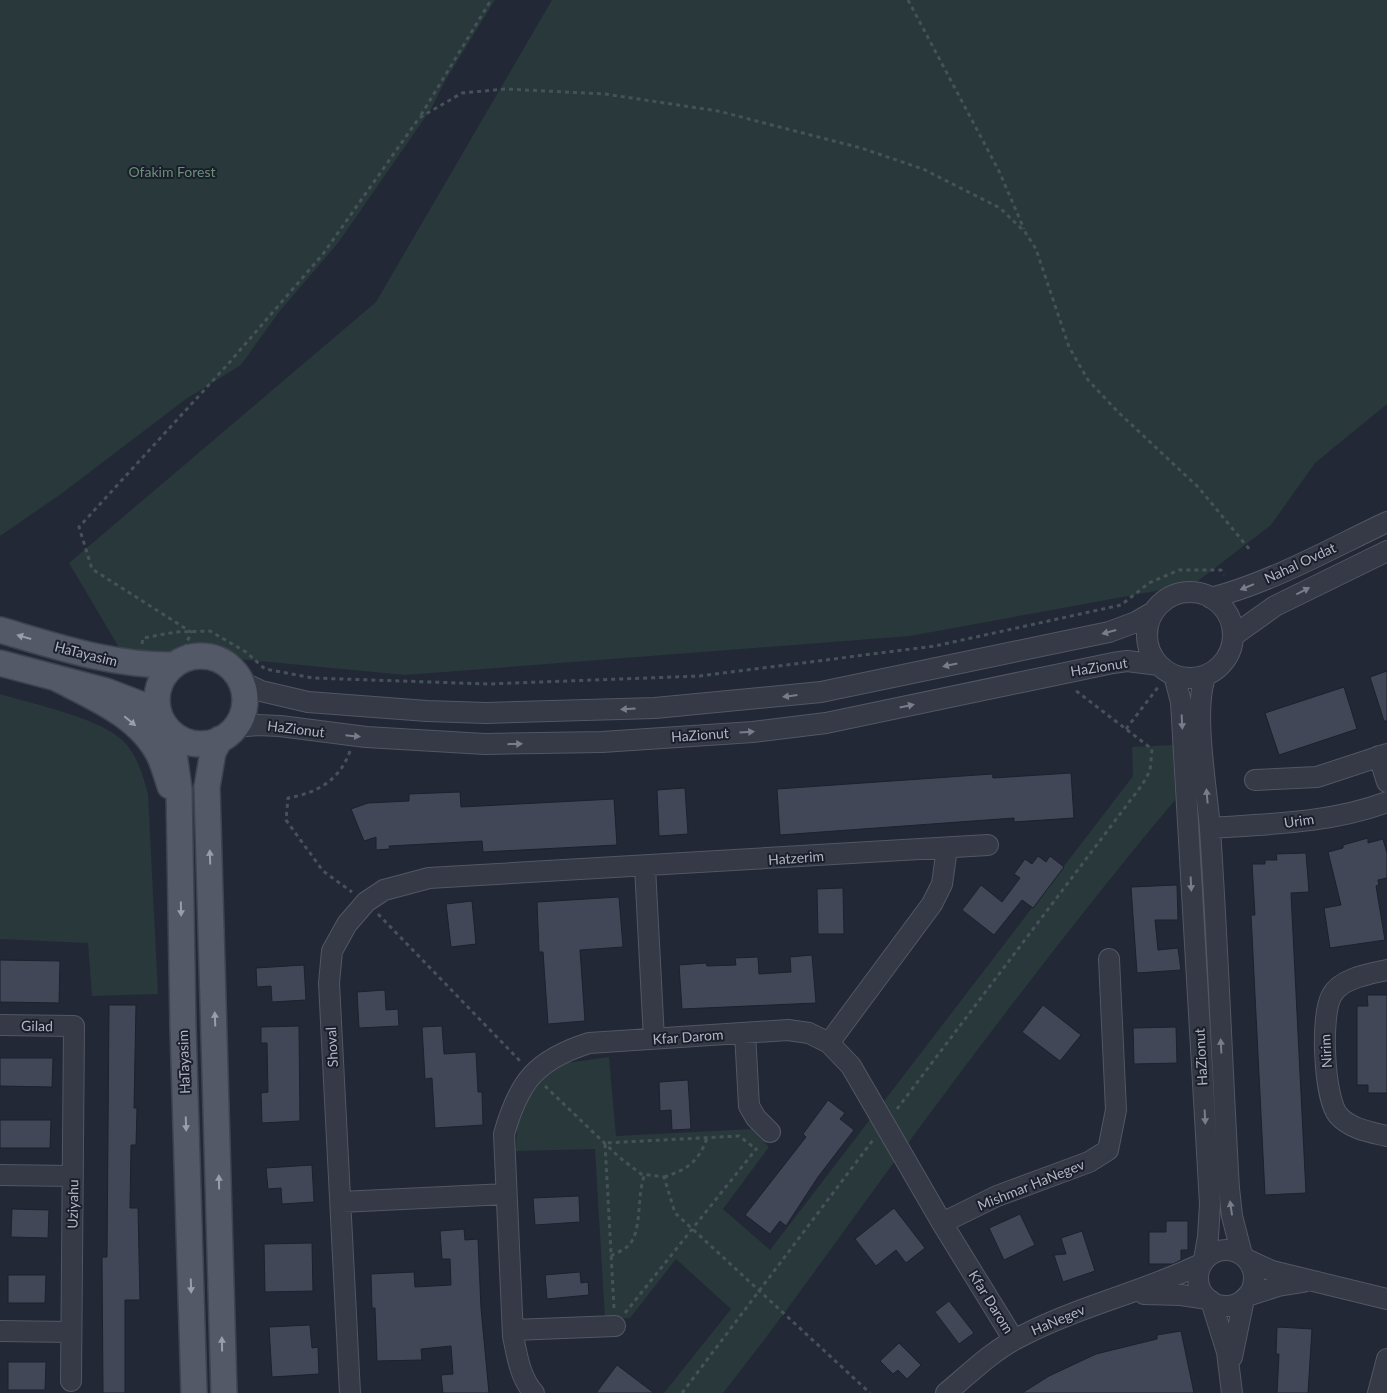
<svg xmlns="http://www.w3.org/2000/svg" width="1387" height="1393" font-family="Lato,sans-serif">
  <rect width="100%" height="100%" fill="#222836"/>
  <!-- green -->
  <path fill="#28383b" d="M0,0H495L445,81L431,109L338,243L279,312L241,365L186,399L61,494L0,536Z
    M552,0H1387V404L1315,463L1271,525L1194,584L910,636L405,675L195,655L124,656L69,563L376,302Z
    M0,694C32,704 107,719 127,745C139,760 143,776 148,794L158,994L92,996L88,943L0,939Z
    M1173,745L1175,800C1076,918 983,1041 892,1165C836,1241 782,1319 723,1393H664L731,1309L676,1259L630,1318L605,1319L595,1149L516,1151L517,1123L530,1096L545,1076L567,1063L609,1057L616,1136L752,1129L769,1147L723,1209L770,1250L1133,776L1132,747Z"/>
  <!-- building -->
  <path fill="#414757" stroke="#1d212d" d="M1387,671V721H1384L1370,677Z
    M1344,687L1357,729L1279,755L1265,713Z
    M1071,773L1074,818L1014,822V818L780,835L777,789L992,774L993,778Z
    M685,788L688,834L659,836L657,790Z
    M460,792L461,807L614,799L617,845L483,852L482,841L389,846L390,849L376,850V837L364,841L351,809L368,803L409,801V794Z
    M1368,838V843L1383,839L1387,853V878L1378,880L1379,885L1376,886L1385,940L1330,948L1324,908L1341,905L1328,852L1343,848V845Z
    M1306,853L1309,892L1291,893L1306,1193L1265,1195L1251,915H1255L1252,864H1265V860H1277L1276,854Z
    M1038,856L1046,862L1050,856L1064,867L1033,908L1022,900L994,935L962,910L981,885L1002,902L1020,878L1014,874L1025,859L1032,864Z
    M1177,885L1178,920H1155L1158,950L1178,948L1181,970L1137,973L1131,887Z
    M843,888L844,934H818L817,889Z
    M619,897L623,947L580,950L585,1021L548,1024L543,952H539L537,902Z
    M472,901L476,944L451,947L446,904Z
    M812,955L816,1003L682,1009L679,965L706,963L707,966L736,965L735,958L758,957L759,974L791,972L790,957Z
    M0,960L60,961L59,1003L0,1002Z
    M304,965L306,1000L272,1002L271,986L257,987L256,968Z
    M385,990L386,1010L398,1009L399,1026L359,1028L357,992Z
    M1367,995H1387V1093H1368V1085H1357V1006H1368Z
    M109,1005H136L134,1108H137L136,1145H131L130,1208H138L140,1300H125V1393H103L102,1257H107Z
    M1043,1005L1081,1035L1060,1061L1022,1032Z
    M299,1026L300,1121L262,1123L261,1093L268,1092L267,1043H261V1027Z
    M442,1026L444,1054L476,1052L478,1092H482L483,1125L435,1128L432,1078L425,1079L422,1027Z
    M1176,1027L1177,1063L1134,1064L1133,1028Z
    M0,1058H53L52,1087L0,1086Z
    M688,1080L691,1129L672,1130L671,1110L660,1111L659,1082Z
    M828,1100L845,1113L840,1119L854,1130L818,1177L786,1226L780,1221L770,1234L745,1215L806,1137L803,1134Z
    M0,1120H51L50,1148H0Z
    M312,1165L314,1202L282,1204L281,1188L268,1189L266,1168Z
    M579,1196L580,1222L535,1225L533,1198Z
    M894,1208L925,1248L906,1263L896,1250L876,1266L855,1239Z
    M12,1209L49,1210L48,1238L11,1237Z
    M1020,1214L1035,1245L1004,1260L989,1228Z
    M1166,1221H1188V1250H1181V1260L1173,1264H1149V1232H1166Z
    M464,1229L465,1240L478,1239L481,1308L489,1393H443L441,1375L453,1374L451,1346L421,1349L422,1360L377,1361L375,1308H372L371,1274L414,1272L415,1287L451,1285L450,1259H442L440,1231Z
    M1082,1231L1095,1271L1063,1282L1054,1255L1066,1254L1061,1238Z
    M312,1243L313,1291L265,1292L264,1244Z
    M580,1272L581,1283L588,1282L589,1295L547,1299L545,1275Z
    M8,1275H46L45,1303H8Z
    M949,1301L974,1333L959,1344L935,1312Z
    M310,1325L312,1348L318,1347L319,1374L272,1377L269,1327Z
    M1277,1327L1312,1329L1308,1393H1277L1279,1354H1276Z
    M1181,1331L1194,1393H1022L1049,1376L1096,1354L1157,1339V1335Z
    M899,1343L921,1365L907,1379L898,1370L893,1374L880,1361Z
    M8,1362H46L45,1390H8Z
    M617,1365L654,1393H596Z"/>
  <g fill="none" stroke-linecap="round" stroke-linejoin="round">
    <!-- minor casing -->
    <g stroke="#535764" stroke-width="22">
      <path id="minor" d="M1147 635a43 43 0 1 1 86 0a43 43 0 1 1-86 0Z
        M1211,598C1272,582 1330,549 1387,522
        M1233,636L1275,606L1387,551
        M1174,675L1181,702L1210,1204L1208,1237L1204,1260
        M1206,675C1192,709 1207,789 1210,829C1218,948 1222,1068 1229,1188L1232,1216L1242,1255
        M240,681L261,691L308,702L427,711L486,713L655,708L821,692L1109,632L1136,622L1153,612
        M235,727L257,725L280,726L366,737L485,744L602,742L753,732L826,723L1113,663L1127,661L1159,665
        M1379,756L1387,782
        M1255,780L1317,777L1387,754
        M1210,828C1269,824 1331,823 1387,802
        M645,867L654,1039
        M1387,970C1370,974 1341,978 1332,995C1320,1014 1324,1098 1338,1115C1350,1129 1370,1132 1387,1136
        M0,1025L74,1026L71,1381
        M745,1033L749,1106L756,1118L770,1132
        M829,1043L932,904L942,884L947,848
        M0,1175L73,1176
        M341,1202L506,1194
        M942,1223L997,1196L1089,1162L1108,1150L1116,1110L1109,959
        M1198 1278a28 28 0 1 1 56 0a28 28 0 1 1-56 0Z
        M1248,1260L1272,1271L1387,1299
        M1144,1294L1181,1295L1208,1299
        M1247,1296L1278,1286L1303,1282
        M1211,1301L1227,1352L1232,1393
        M513,1330L615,1326
        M0,1331L71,1332
        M1232,1357L1244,1299
        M350,1393L329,983L332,951L347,924L366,902L384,890L429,878L988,845
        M534,1393C520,1378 517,1355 513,1336L504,1134C519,1081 536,1060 589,1043L788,1030L809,1033L829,1043L851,1066L942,1223L1014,1340
        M946,1393C968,1375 991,1352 1016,1339C1075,1307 1141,1293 1201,1264
        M1378,1393L1387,1359"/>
    </g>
    <!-- major casing -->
    <g stroke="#3e4350" stroke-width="28">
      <path id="major" d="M0,630C58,647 114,666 174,665
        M157 700a44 44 0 1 1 88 0a44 44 0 1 1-88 0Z
        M0,663L106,691L158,711
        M58,679C95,698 141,717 160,757C164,766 167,777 170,786
        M171,733L179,789L183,1027L194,1393
        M220,739L213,752L207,787L224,1393"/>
    </g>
    <!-- path -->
    <path stroke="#455358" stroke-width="3" stroke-dasharray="4 4" stroke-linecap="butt" d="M908,0L999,171L1024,229
      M421,115L491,0
      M142,644L143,638L176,632L210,631L246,652L265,669L313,678L488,684L700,676L935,646L1121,605L1149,583L1179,570H1221L1224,575
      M185,648L191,632L92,569L79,527L228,364L323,254L419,118L462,93L506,89L605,94L718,111L861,148L923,169L1000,208L1025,232L1036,249L1069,347L1088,380L1117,411L1199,488L1250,550
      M1224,675L1238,653
      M1126,729L1159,686
      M350,751C340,780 317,793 288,798L286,820L323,871L352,892
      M378,914L521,1062
      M545,1086L619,1157L641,1174L664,1177L675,1213L686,1223L870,1393
      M897,1109L1142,785L1150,771L1152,749L1075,690
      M664,1177C687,1170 699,1161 707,1138
      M611,1256C616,1253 624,1250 628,1246C643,1232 636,1195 645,1174
      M614,1308L605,1143L739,1136L756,1149
      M625,1313L757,1148
      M682,1393L873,1140"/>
    <!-- minor -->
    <use href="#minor" stroke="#353a46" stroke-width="20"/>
    <!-- major -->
    <use href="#major" stroke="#535966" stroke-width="25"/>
  </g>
  <!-- one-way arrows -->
  <defs><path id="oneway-solid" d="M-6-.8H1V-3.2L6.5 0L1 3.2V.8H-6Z" transform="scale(1.25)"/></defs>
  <g fill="#797d8b">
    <use href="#oneway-solid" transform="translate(1247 587) rotate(158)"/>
    <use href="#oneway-solid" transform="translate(1303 591) rotate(-27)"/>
    <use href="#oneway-solid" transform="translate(1109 632) rotate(165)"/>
    <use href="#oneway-solid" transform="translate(950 665) rotate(168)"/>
    <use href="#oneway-solid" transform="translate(790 696) rotate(173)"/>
    <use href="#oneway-solid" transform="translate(907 706) rotate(-12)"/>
    <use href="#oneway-solid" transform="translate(628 709) rotate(177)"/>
    <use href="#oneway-solid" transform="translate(1182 722) rotate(87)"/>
    <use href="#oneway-solid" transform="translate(747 732) rotate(-4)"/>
    <use href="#oneway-solid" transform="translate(353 736) rotate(6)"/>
    <use href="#oneway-solid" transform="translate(515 744) rotate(-1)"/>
    <use href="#oneway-solid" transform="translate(1207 796) rotate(-95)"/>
    <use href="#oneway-solid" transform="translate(1191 884) rotate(87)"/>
    <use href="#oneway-solid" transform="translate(1221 1046) rotate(-93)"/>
    <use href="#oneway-solid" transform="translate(1205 1117) rotate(87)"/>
    <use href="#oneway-solid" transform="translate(1231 1208) rotate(-98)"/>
  </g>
  <g fill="#999dac">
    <use href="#oneway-solid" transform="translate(24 637) rotate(-164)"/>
    <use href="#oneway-solid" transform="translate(130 721) rotate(40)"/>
    <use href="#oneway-solid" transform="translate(210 857) rotate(-92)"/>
    <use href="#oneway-solid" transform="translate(181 909) rotate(89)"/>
    <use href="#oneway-solid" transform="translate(215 1019) rotate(-92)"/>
    <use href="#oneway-solid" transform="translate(186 1124) rotate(88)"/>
    <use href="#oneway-solid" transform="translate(219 1182) rotate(-91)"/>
    <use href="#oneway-solid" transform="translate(191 1286) rotate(88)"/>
    <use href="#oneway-solid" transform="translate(222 1344) rotate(-91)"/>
  </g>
  <g text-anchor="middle" stroke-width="4" stroke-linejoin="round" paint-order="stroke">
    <!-- park labels -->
    <g font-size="14" fill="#699178" stroke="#1b1f2b">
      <text x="172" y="177">Ofakim Forest</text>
    </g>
    <!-- street labels -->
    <g font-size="14" fill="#b0b4c3" stroke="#1b1f2b">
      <text transform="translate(1300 563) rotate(-25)" y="5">Nahal Ovdat</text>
      <text transform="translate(86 654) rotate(14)" y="5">HaTayasim</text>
      <text transform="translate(1099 667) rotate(-9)" y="5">HaZionut</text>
      <text transform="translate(296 729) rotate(7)" y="5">HaZionut</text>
      <text transform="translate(700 735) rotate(-4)" y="5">HaZionut</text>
      <text transform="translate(1299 821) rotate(-8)" y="5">Urim</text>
      <text transform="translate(796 858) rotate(-4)" y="5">Hatzerim</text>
      <text transform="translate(37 1026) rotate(1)" y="5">Gilad</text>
      <text transform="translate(688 1037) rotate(-4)" y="5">Kfar Darom</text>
      <text transform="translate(332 1047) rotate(-93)" y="5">Shoval</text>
      <text transform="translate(1326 1051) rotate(-93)" y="5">Nirim</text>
      <text transform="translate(1201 1057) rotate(-93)" y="5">HaZionut</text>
      <text transform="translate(184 1062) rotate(-92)" y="5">HaTayasim</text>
      <text transform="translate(1031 1185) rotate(-22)" y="5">Mishmar HaNegev</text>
      <text transform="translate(73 1204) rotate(-89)" y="5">Uziyahu</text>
      <text transform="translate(991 1302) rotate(58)" y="5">Kfar Darom</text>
      <text transform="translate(1058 1320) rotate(-23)" y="5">HaNegev</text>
    </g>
  </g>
</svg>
